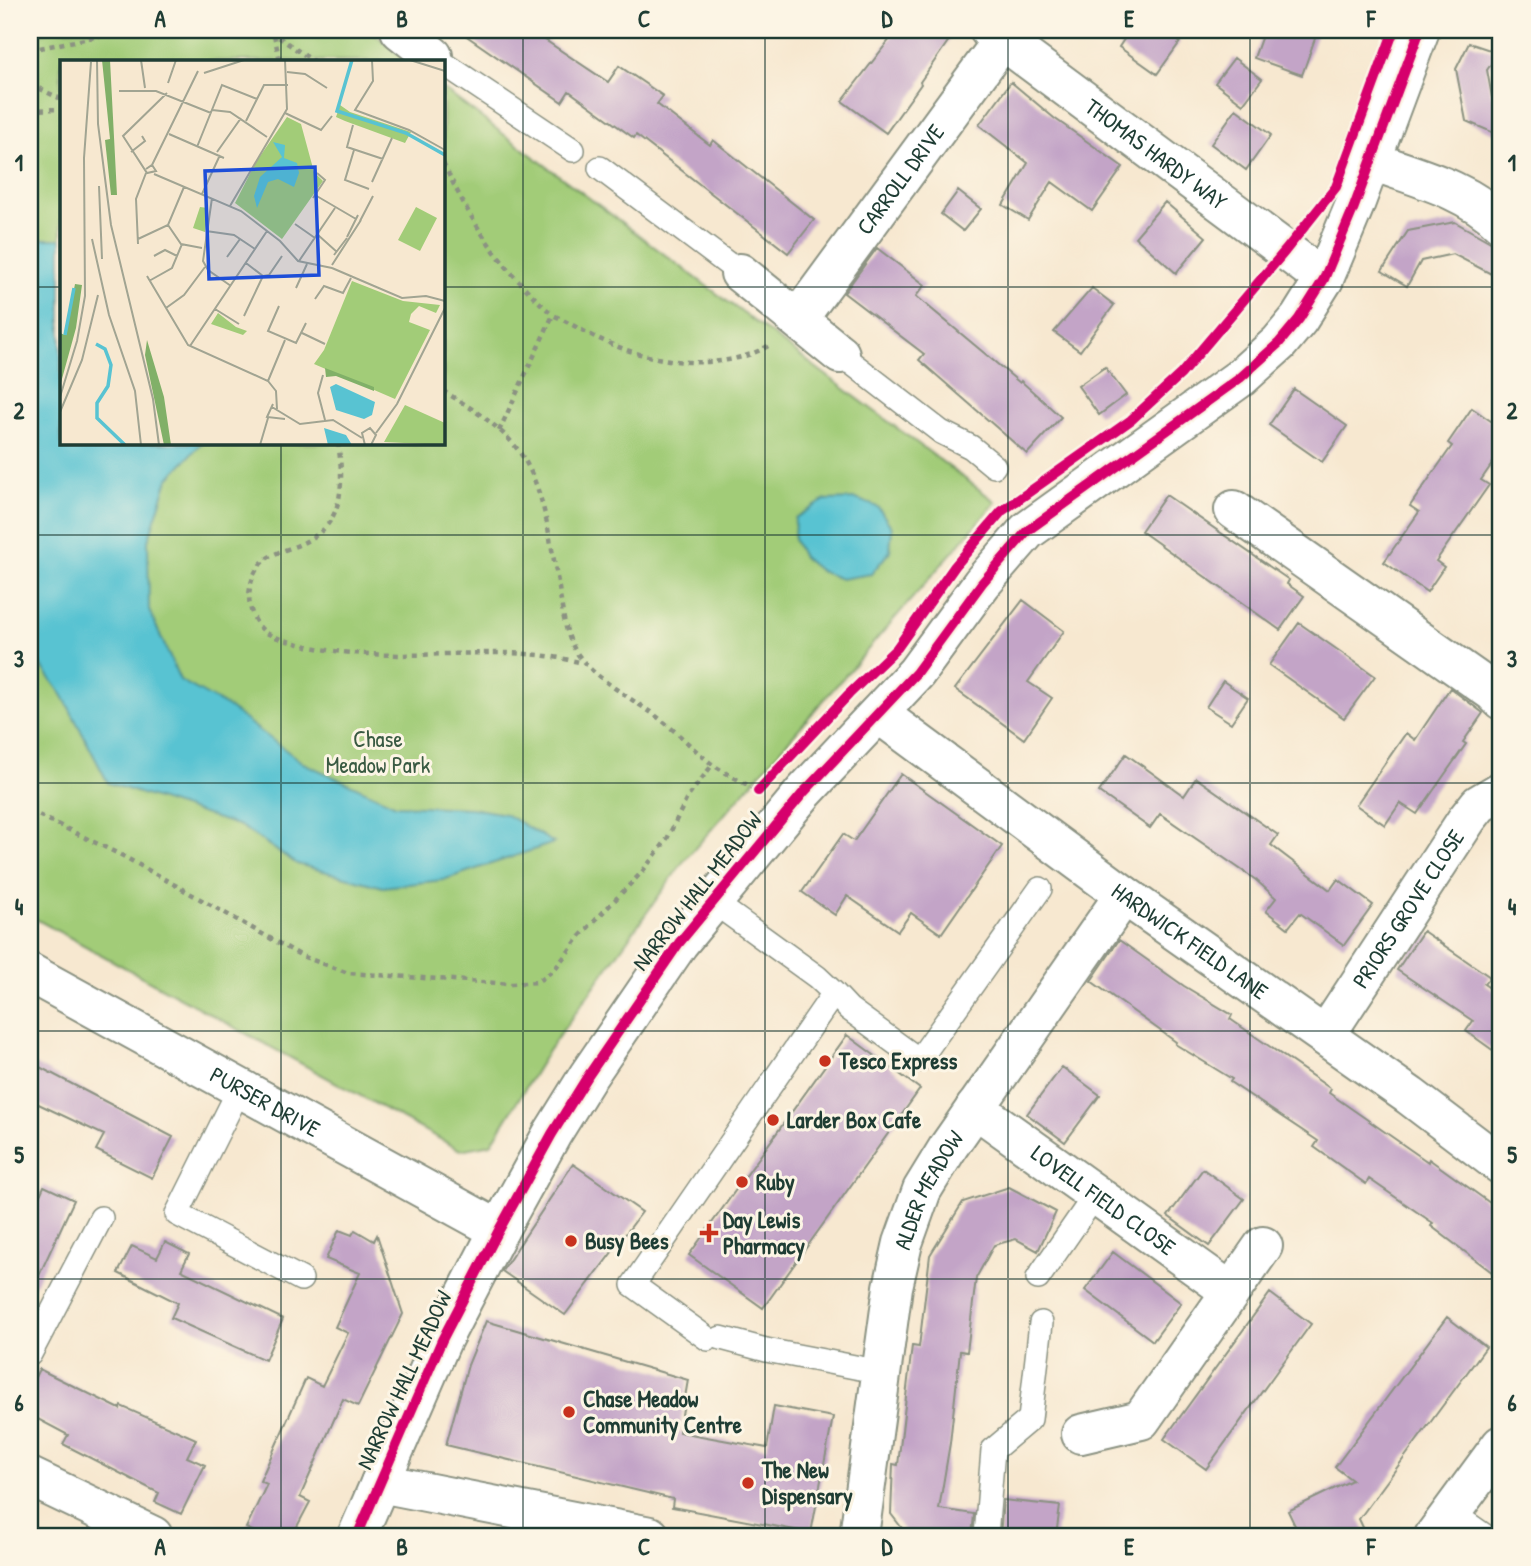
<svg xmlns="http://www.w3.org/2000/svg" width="1531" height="1566" font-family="'Patrick Hand',sans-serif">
  <rect width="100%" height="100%" fill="#fcf5e5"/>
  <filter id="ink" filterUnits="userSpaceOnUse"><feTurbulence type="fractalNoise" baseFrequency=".0143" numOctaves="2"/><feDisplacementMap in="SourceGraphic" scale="14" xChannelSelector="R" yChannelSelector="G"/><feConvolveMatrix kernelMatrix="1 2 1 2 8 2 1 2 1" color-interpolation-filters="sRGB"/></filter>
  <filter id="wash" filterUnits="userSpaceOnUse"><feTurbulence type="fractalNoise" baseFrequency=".00686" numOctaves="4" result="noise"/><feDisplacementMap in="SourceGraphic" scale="28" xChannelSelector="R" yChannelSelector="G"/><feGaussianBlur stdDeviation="1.57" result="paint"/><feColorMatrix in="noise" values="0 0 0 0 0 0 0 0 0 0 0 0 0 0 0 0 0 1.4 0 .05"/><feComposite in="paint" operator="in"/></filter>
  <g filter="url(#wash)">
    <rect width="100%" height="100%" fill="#f7e8d0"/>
    <!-- green -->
    <path fill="#a2cc78" stroke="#608456" stroke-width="2" d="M55,30H370L408,61H61V443H443V89L996,502L683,862L548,1051L491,1144L460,1150L30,916V36Z"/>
    <!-- water -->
    <path fill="#58c3d2" stroke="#3c8083" stroke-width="2" d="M30,239H61V443H202L168,479L148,541L149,610L180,680L228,707L303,763L396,805L471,808L505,814L554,843L443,880L383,887L297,864L240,826L108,783L63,696L30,650Z
      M856,499L878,507L892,528L890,551L871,574L841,579L820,571L803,557L794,540L795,518L825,500Z"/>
    <g id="blocks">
      <!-- building -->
      <path fill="#c3a4c7" d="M458,30H530L608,82L619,66L663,96L657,104L710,145L713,140L814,220L788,253L636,135L634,138L569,91L562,102Z
        M897,30H956L920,82L921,84L886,133L842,101Z
        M1130,30H1162L1180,42L1157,74L1119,47Z
        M1264,30H1318L1302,75L1254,58Z
        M1469,43L1499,53L1487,70L1492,97L1501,101V136L1466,121L1456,69Z
        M1234,58L1262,79L1243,104L1215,83Z
        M1011,82L1054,118L1123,167L1092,211L1052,182L1028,220L1003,205L1028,163L979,125Z
        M1236,109L1271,135L1246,170L1211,144Z
        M958,191L981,209L963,231L941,214Z
        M1165,202L1206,237L1176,273L1135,237Z
        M1455,222L1501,248V279L1453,254L1421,261L1407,286L1382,271L1408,231Z
        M877,248L925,285L916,296L1020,383L1021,381L1061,417L1027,454L919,360L924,354L844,293Z
        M1092,288L1114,305L1080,351L1054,332Z
        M1105,367L1126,395L1099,415L1078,386Z
        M1294,389L1347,426L1322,462L1269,425Z
        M1472,408L1501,428V451L1481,480L1489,485L1436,561L1444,567L1427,592L1384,562L1419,512L1410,506L1452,446L1448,443Z
        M1166,495L1289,580L1287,584L1304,596L1280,630L1141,531Z
        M1023,600L1064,631L1028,682L1052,698L1024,739L955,689Z
        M1299,623L1375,676L1344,718L1269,665Z
        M1223,681L1248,698L1231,723L1206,707Z
        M1450,688L1483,713L1463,742L1466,744L1417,814L1400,803L1385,825L1356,805L1406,733L1415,740Z
        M1126,754L1184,796L1196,778L1278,835L1271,845L1330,890L1338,879L1373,905L1344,945L1300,913L1288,928L1266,911L1276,898L1256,880L1160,814L1150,828L1099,792Z
        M901,774L1002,846L941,934L911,913L898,931L847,896L835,915L802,892L843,834L854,841Z
        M1423,931L1490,977L1484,984L1494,991L1501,981V1056L1466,1031L1473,1021L1397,970Z
        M1119,940L1184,986L1232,1015L1230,1019L1331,1089L1329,1093L1428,1162L1429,1159L1501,1211V1279L1431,1226L1433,1223L1369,1179L1366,1184L1314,1147L1318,1141L1230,1082L1232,1079L1175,1044L1176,1042L1091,981Z
        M847,1035L920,1089L763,1308L689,1255Z
        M30,1062L173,1137L152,1178L96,1150L104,1135L30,1100Z
        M1062,1067L1100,1095L1065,1142L1027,1114Z
        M573,1164L642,1212L565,1315L502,1271Z
        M1203,1169L1244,1199L1209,1246L1168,1216Z
        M44,1186L74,1200L30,1295V1218Z
        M1009,1187L1056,1212L1038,1251L1016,1239L994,1245L976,1278L967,1352L960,1351L950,1443L939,1509L974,1514L972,1536H908L891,1514L893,1464L898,1465L912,1346L919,1347L930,1255L963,1202Z
        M339,1230L352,1235L355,1230L374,1241L377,1235L403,1314L358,1406L343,1399L300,1497L310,1502L292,1536H263L246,1528L267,1484L260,1481L306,1378L322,1386L348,1333L335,1327L360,1273L326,1259Z
        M165,1242L189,1254L181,1270L283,1319L265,1360L171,1318L178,1303L118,1273L132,1246L157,1258Z
        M1113,1252L1181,1303L1153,1341L1085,1290Z
        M1270,1293L1311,1324L1206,1469L1164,1439Z
        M1447,1317L1486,1347L1359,1519L1367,1536H1300L1288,1511L1352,1480L1335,1467Z
        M486,1321L688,1380L679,1432L767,1448L774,1406L833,1417L811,1533L672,1507L673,1499L446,1445L468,1365Z
        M39,1369L120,1409L121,1406L196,1439L187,1457L205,1465L181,1514L155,1502L159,1493L63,1444L68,1435L30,1415V1387Z
        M1003,1500L1060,1506L1056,1536H1000Z"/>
    </g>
  </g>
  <g filter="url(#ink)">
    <use href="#blocks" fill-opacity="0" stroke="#8b9282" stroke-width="2"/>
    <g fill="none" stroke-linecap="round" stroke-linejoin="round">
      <!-- service casing -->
      <g stroke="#8b9282" stroke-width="26">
        <path id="service" d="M443,63L573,150
          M600,168L740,273
          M840,354L941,432L971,447L994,466
          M834,993L849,1009L919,1060L1040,889
          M240,1088L177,1214L301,1279
          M1038,1278L1096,1194
          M721,1338L766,1350L881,1372
          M708,1339L633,1285L834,993L817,977L712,901
          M30,1354L101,1218
          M1452,1513L1485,1536
          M986,1536L993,1450L1030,1419L1041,1323"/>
      </g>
      <!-- minor casing -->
      <g stroke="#8b9282" stroke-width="42">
        <g id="minor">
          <path d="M400,30L433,56"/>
          <path id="s1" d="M989,30L1324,279"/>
          <path d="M1372,161C1416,177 1467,189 1501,223"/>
          <path d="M740,273L840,354"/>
          <path id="s2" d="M798,319L1002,41"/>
          <path d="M1234,510L1493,692L1501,700"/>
          <path id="s3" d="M879,714L1124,895L1410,1096L1501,1165"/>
          <path id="s4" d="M30,973L499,1230"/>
          <path id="s5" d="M1325,1036L1467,819L1479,804L1501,791"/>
          <path id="s6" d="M975,1108L1230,1291"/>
          <path d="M1081,1434L1141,1420L1263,1246"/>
          <path d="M30,1477L153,1536"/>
          <path d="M380,1483L650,1536"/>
          <path d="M357,1536L442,1340L499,1230L552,1134L588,1076L679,943L804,792L916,673L982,583L1027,531L1240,378L1279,343L1299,319L1324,279L1354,207L1420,30"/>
          <path id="s7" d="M859,1536L893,1287L903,1243L922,1190L949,1146L1124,895"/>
          <path d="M1434,1536L1501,1445"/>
        </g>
      </g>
      <!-- path -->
      <path stroke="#8b9282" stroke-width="4.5" stroke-dasharray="5 5" stroke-linecap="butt" d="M272,30L274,34L313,61
        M274,35L280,61
        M30,50L129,30
        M30,84L61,99
        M30,110L61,109
        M443,163C474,227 500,267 553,315
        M443,391C467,405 497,424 515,446C544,482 549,537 558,582C562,604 563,628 574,648C589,677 634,699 660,719C678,733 694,750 712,764C726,774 743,782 758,791
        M499,431L553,315C574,325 594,338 616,346C661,364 725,371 768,346
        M338,443C343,476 346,518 312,538C285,555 258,548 250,588C247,603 252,621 264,631C273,638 288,641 299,644C364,661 432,653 499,653C528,653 555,656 583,663
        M30,811L123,856L302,956L348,973L512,984L537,982L554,970L581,935L642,872L666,841L687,798L713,764"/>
      <!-- service -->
      <use href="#service" stroke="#fff" stroke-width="23"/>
      <!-- minor -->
      <use href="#minor" stroke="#fff" stroke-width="38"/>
      <!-- cycleway casing -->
      <g stroke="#fcf5e5" stroke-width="15">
        <path id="cycleway" d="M758,791L849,694L897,648L955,566L1002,511L1131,420L1181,374L1285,251L1336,187L1394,30
          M357,1536L442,1340L499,1230L552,1134L588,1076L679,943L804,792L916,673L982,583L1027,531L1240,378L1279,343L1299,319L1324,279L1354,207L1420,30"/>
      </g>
      <!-- cycleway -->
      <use href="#cycleway" stroke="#d6006c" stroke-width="10"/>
    </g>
  </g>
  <!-- grid -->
  <path fill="none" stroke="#1f3d34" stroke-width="2" stroke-opacity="0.55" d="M281,30V61M523,30V1536M765,30V1536M1008,30V1536M1250,30V1536M30,287H61M443,287H1501M281,443V1536M30,535H1501M30,783H1501M30,1031H1501M30,1279H1501"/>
  <!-- markers -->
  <g fill="#c8321e" stroke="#fcf5e5" stroke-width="2.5">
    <circle cx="825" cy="1061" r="7"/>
    <circle cx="773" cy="1120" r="7"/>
    <circle cx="742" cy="1182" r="7"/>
    <path d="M705.5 1222.5h7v7h7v7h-7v7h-7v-7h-7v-7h7z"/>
    <circle cx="571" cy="1241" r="7"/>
    <circle cx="569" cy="1412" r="7"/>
    <circle cx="748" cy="1483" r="7"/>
  </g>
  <g text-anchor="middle" stroke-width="6" stroke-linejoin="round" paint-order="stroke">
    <!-- street labels -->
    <g font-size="23" fill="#1f3d34" stroke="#fcf5e5">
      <text dy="8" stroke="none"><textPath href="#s1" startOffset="208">THOMAS HARDY WAY</textPath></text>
      <text dy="8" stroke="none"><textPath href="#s2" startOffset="173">CARROLL DRIVE</textPath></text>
      <text transform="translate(697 891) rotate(-52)" y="8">NARROW HALL MEADOW</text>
      <text dy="8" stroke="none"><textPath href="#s5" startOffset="152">PRIORS GROVE CLOSE</textPath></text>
      <text dy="8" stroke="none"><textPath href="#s3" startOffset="385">HARDWICK FIELD LANE</textPath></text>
      <text dy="8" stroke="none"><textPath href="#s4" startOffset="268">PURSER DRIVE</textPath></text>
      <text dy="8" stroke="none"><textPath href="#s7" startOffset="355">ALDER MEADOW</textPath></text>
      <text dy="8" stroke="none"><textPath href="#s6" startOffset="158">LOVELL FIELD CLOSE</textPath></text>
      <text transform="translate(404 1380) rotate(-65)" y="8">NARROW HALL MEADOW</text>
    </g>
    <!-- park labels -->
    <g font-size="23" fill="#395a42" stroke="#fcf5e5">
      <text x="378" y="747">Chase<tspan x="378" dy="26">Meadow Park</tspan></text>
    </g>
    <!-- poi labels -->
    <g font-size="23" font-weight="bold" fill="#1f3d34" stroke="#fcf5e5" text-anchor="start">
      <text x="839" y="1069">Tesco Express</text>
      <text x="787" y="1128">Larder Box Cafe</text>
      <text x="756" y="1190">Ruby</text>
      <text x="723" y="1228">Day Lewis<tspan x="723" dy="26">Pharmacy</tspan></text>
      <text x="585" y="1249">Busy Bees</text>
      <text x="583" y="1407">Chase Meadow<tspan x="583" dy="26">Community Centre</tspan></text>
      <text x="762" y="1478">The New<tspan x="762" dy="26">Dispensary</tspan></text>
    </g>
  </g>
  <!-- overview -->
  <g transform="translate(60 60)">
    <rect width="385" height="385" fill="#f7e8d0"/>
    <path d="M280,45L290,52L351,72L345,83L285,61L276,57ZM227,57L241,64L254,112L263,121L222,179L175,143L196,102ZM140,147L148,148L145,172L133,168ZM356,147L377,158L360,191L338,180ZM292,221L343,241L380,245L376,253L359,246L351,254L349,262L370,270L335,339L254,304L264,290ZM158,253L176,267L187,271L183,275L151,264ZM345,345L385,363V385L324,382Z" fill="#a2cc78"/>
    <path d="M42,0H50L57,135H51L45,80L50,79ZM15,224L22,225L16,268L0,326V273L5,275ZM87,280L104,337L111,385H104L85,295ZM265,308L314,327V331L276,316L266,317Z" fill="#81b068"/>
    <path d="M213,82L225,85L224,98L237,103L239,113L234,127L218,119L208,122L197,148L194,136L200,117L222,97ZM276,324L315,342L312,355L304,359L276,350L270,327ZM264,368L286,375L292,385H268Z" fill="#58c3d2"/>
    <path fill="none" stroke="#58c3d2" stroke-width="3.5" d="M292,0L277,51L346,73L385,95M5,275L14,228M36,284L45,289L51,305L48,326L37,343V358L65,385"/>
    <path fill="none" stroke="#a1a492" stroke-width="2" d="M37,0L38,64L51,165L93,339L99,385M81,0L85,28M312,0L313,21L295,50L349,70L385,90M350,0L385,11M227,12L245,14L267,28M144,13L184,0M108,23L116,0M59,31H96L151,53M152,50L170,52L207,77M225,53L261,70L272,56M186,61L204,25H228M293,65L287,87L323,99M109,74L164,98M137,87L162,25L197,39M294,90L285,120L309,129M71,92L85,81L82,76M157,92L181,58M92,105L138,11M86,109L92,105L96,111L87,113L63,76L107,33M94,114L181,151L220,181L238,201L272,208M312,122L332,78M39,126L42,199M142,134L160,95M255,135L296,159M152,138L143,201L148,210L171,226M253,138L265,120L257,113M170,146L227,49L225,0M300,161L313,136M235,164L255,178M108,165L121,184L142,188M146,171L174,175L195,189M258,175L277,192M287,177L298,155M32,179L49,255L75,331L81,385M78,179L108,165L124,127M78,184L76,139L86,113M274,195L287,178M94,196L105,190L117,196M167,197L180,179M239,201L275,148M272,205L301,160M272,208L342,238L366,236L385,241M87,216L128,285L208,321L216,331L217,349M203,216L209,215L222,196M89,221L112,208L122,184M236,228L247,204M255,239L264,226L283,233L291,218M219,246L208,271L236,283L246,263M106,248L124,235L145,207M155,249L179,264M184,256L203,216L186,203M242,273L265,284M130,286L207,171M263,315L258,333L265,360M208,321L225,280M0,337L17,281L25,236L24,98L31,2M213,344L207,357L225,359M212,347L240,364L273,360L302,378M0,352L22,300L38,235M316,373L337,344L385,248M200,385L208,358M305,385L302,373L310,368L316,375L311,385"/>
    <path fill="#1d4ed8" fill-opacity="0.15" stroke="#1d4ed8" stroke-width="3.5" d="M255,107L259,215L149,219L145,111Z"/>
    <rect width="385" height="385" fill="none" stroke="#1f3d34" stroke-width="3.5"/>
  </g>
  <!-- margin -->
  <rect width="1531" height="1566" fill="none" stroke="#fcf5e5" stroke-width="77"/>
  <rect x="38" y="38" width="1454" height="1490" fill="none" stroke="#1f3d34" stroke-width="2.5"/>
  <g font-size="23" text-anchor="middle" font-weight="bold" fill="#1f3d34">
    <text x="160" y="27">A</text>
    <text x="402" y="27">B</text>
    <text x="644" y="27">C</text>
    <text x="887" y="27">D</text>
    <text x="1129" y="27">E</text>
    <text x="1371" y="27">F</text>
    <text x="19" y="171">1</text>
    <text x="1512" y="171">1</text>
    <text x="19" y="419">2</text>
    <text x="1512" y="419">2</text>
    <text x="19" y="667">3</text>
    <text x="1512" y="667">3</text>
    <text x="19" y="915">4</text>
    <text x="1512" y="915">4</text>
    <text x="19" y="1163">5</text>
    <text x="1512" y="1163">5</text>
    <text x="19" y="1411">6</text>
    <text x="1512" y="1411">6</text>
    <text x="160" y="1555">A</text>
    <text x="402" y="1555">B</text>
    <text x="644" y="1555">C</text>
    <text x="887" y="1555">D</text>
    <text x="1129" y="1555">E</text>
    <text x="1371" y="1555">F</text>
  </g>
</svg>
